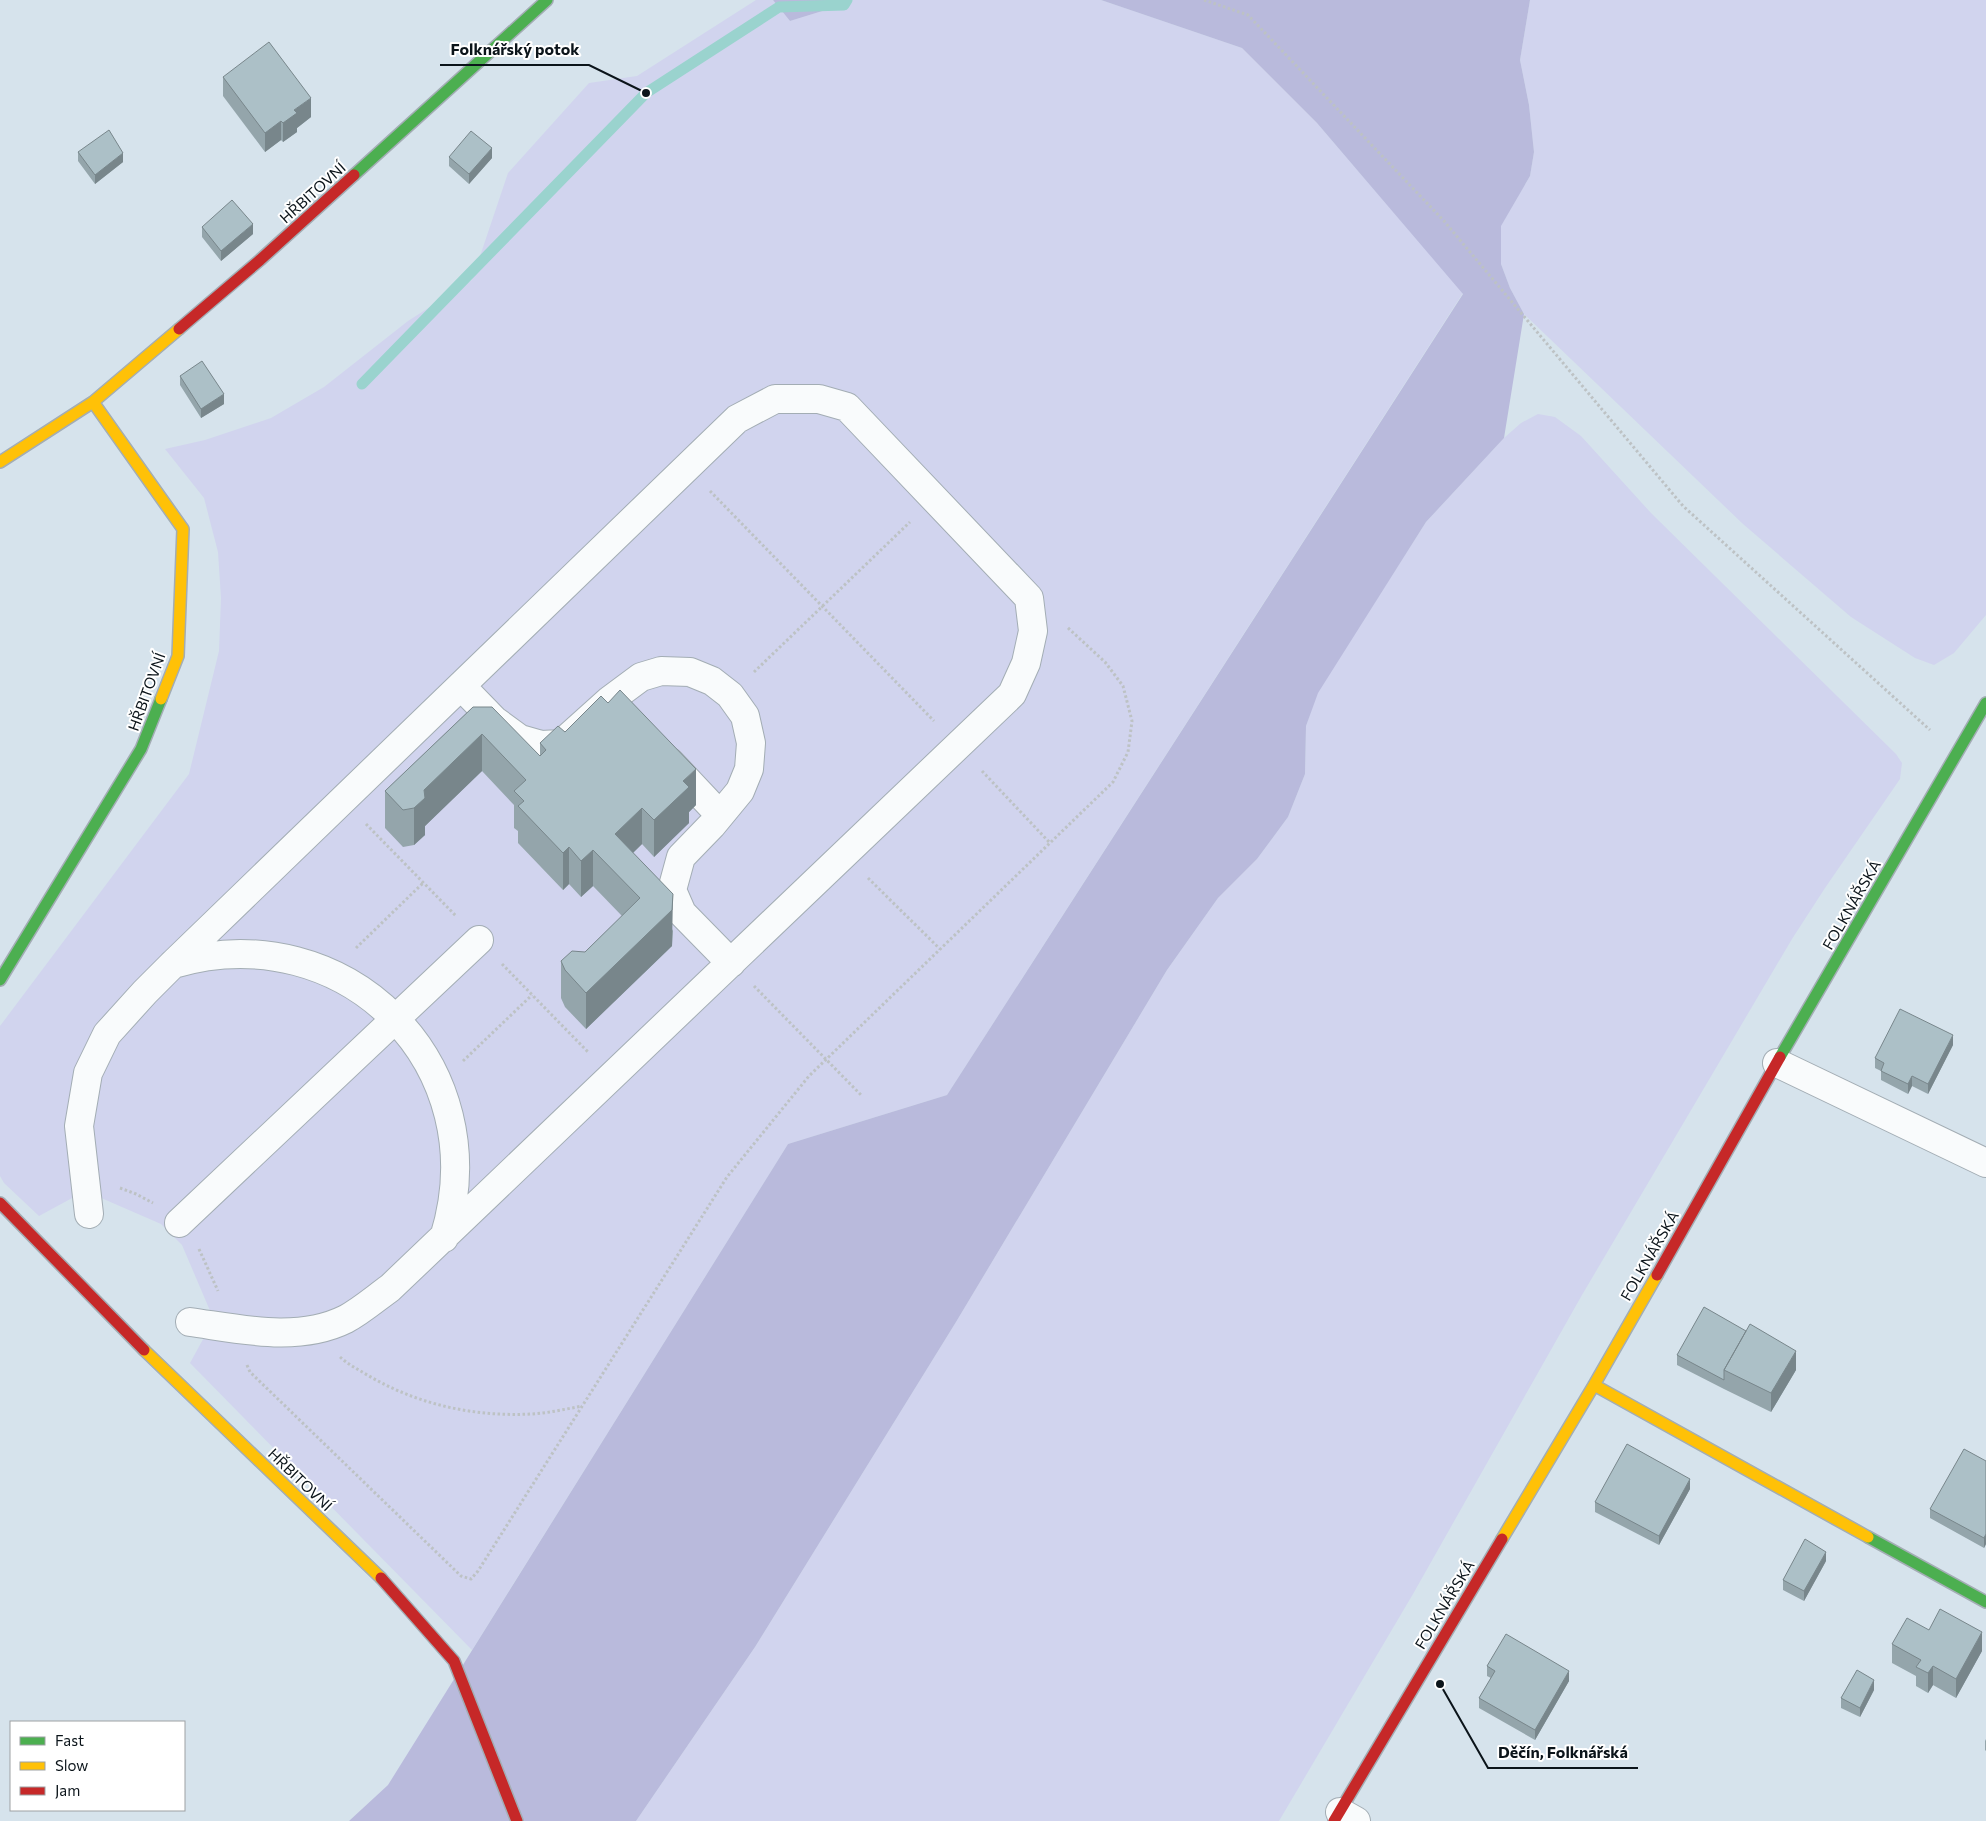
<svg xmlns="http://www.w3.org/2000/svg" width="1986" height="1821" font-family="Commissioner,sans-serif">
  <rect width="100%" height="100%" fill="#d6e3ec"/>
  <!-- green -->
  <path fill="#d1d4ee" d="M756,0H773L790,21L845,4L848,0H1101L1242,48L1317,123L1463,293L947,1095L788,1144L472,1650L190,1363L207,1332L211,1313L182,1245L161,1224L92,1194L74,1197L39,1216L4,1183L0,1176V1026L189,774L219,651L221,598L218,552L204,498L165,449L205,440L271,418L324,387L408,321L472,280L508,173L589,83L637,76Z
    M1530,0H1986V615L1954,653L1934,665L1915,658L1851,617L1743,524L1524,314L1510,288L1501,264V225L1530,176L1534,152L1529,105L1520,60Z
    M1538,414L1555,417L1581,436L1651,513L1896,754L1902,763L1900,779L1825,888L1792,939L1582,1295L1413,1594L1279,1821H636L755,1647L956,1322L1167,970L1218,898L1257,859L1288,817L1305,774L1306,726L1317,693L1426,522L1504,438L1521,423Z"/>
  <!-- forest -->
  <path fill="#b9badc" d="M773,0H848L845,4L790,21Z
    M1101,0H1530L1520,60L1529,105L1534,152L1530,176L1501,226V264L1510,288L1524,314L1504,438L1426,522L1318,693L1306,726L1305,774L1288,817L1257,859L1218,898L1167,970L956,1322L755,1647L636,1821H349L388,1785L788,1144L947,1095L1463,294L1317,123L1242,48Z"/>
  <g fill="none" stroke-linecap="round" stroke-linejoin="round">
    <!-- stream -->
    <path stroke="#9ad3ce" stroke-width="11" d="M362,384L646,93L779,7L844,5L847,0"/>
    <!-- street casing -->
    <g stroke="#a3adb4" stroke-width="30">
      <path id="street" d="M461,686L494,720L520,739L541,745L561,744L610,700L641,677L661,671L690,672L712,681L730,695L745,716L751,743L749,769L740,791L712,825L681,857L672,890L682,913L731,963
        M670,762L720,815
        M173,964C346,913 498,1066 444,1238
        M1777,1063L1986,1163
        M89,1214L79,1126L88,1073L107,1034L145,992L173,964L737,419L775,399H819L847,407L1029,598L1033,631L1026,663L1012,694L390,1288C376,1298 361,1311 346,1319C298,1343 240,1329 190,1322
        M179,1223L479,940
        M1340,1812L1356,1821"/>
    </g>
    <!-- fast casing -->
    <g stroke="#a3adb4" stroke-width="14">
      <path id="fast" d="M354,175L547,0
        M0,980L141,749L161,699
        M1780,1057L1986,703
        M1868,1537L1986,1602"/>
    </g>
    <!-- slow casing -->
    <g stroke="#a3adb4" stroke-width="14">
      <path id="slow" d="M93,402L183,529L178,656L161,699
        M0,462L93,402L179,329
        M144,1350L381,1578
        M1594,1385L1868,1537
        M1502,1539L1594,1385L1657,1275"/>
    </g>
    <!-- jam casing -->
    <g stroke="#a3adb4" stroke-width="14">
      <path id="jam" d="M179,329L260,260L354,175
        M0,1203L144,1350
        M1657,1275L1780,1057
        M381,1578L454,1661L517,1821
        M1334,1821L1502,1539"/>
    </g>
    <!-- path -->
    <path stroke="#bdc2c4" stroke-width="3" stroke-dasharray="2.5 2.5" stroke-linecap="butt" d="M1204,0L1248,15L1444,221L1683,506L1930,730
      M710,491L934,721
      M754,672L910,522
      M982,771L1050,843
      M366,824L456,916
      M868,878L940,949
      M356,948L423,883
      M502,964L588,1052
      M754,986L862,1096
      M463,1061L532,995
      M120,1188L136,1194L153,1203
      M199,1249L218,1291
      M340,1357C349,1365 359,1370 369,1376C419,1405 475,1417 532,1414C549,1413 566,1409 582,1406
      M247,1365L250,1372L461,1576L471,1579L478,1571L727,1177L809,1076L1113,782L1128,752L1132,721L1123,686L1105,662L1067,627"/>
    <!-- street -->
    <use href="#street" stroke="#f9fbfc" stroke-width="28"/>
    <!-- fast -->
    <use href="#fast" stroke="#4caf50" stroke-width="11"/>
    <!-- slow -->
    <use href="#slow" stroke="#ffc107" stroke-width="11"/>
    <!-- jam -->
    <use href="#jam" stroke="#c62828" stroke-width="11"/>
  </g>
  <!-- wall -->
  <path fill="#94a5ab" d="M223,77L311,117L297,128V132L283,142L281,140L265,152L223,96Z
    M78,152L123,162L95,184L78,161Z
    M449,157L492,158L469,184L449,166Z
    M202,227L253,234L221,261L202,237Z
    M180,376L224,404L201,418L180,385Z
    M473,707L540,756V743L565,732L696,805L689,812V823L654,857L642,844L633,853L673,931L672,946L586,1029L565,1007L561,998V961L585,952L622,916L593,886L581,897L569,884L563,890L518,843V831L514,828V805L482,771L425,826V835L414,845L403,847L385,828V791Z
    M1953,1045L1928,1094L1912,1086L1908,1094L1881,1080V1071L1875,1068V1058Z
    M1677,1355L1796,1370L1771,1412L1724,1389L1677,1365Z
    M1986,1461V1544L1984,1548L1930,1518V1509Z
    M1690,1489L1659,1545L1595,1512V1502Z
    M1826,1561L1804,1601L1783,1590V1580Z
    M1892,1644L1982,1651L1956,1698L1933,1685L1928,1693L1916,1686V1676L1892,1663Z
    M1487,1666L1569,1681L1535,1740L1479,1708V1698L1491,1678L1487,1676Z
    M1874,1690L1860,1717L1841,1708V1698Z
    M1986,1739V1751L1985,1750V1741Z"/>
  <!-- shaded-wall -->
  <path fill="#78868b" d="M311,98V117L297,128V132L283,142V123L294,110Z
    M281,121V140L265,152V133Z
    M492,148V158L469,184V174Z
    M123,153V162L95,184V175Z
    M253,224V234L221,261V251Z
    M224,394V404L201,418V409Z
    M482,734V771L425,826V835L414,845V808L424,790Z
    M696,769V805L689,812V823L654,857V820L683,781Z
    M642,808V844L615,870V834Z
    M569,847V884L563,890V853Z
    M593,850V886L581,897V861Z
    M673,894L672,946L586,1029V993Z
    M1953,1035V1045L1928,1094V1084Z
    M1912,1076V1086L1908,1094V1084Z
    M1796,1351V1370L1771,1412V1393Z
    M1690,1479V1489L1659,1545V1536Z
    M1986,1534V1544L1984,1548V1538Z
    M1826,1552V1561L1804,1601V1591Z
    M1982,1632V1651L1956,1698V1679Z
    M1933,1666V1685L1928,1693V1673Z
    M1569,1671V1681L1535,1740V1730Z
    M1874,1680V1690L1860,1717V1708Z"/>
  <!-- building -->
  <path fill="#acc0c7" stroke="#78868b" d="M269,42L311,98L294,110L297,113L283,123L281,121L265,133L223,77Z
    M109,130L123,153L95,175L78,152Z
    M471,131L492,148L469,174L449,157Z
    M232,200L253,224L221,251L202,227Z
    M202,361L224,394L201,409L180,376Z
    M620,690L696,769L683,781L689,787L654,820L642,808L615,834L673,894L672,910L586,993L565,970L561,961L572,951L585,952L640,898L593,850L581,861L569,847L563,853L518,806L524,801L514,791L526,780L482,734L424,790L425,798L414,808L403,810L385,791L473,707H492L540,756L546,750L540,743L558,726L565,732L601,696L608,703Z
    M1900,1009L1953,1035L1928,1084L1912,1076L1908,1084L1881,1071L1884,1063L1875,1058Z
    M1704,1307L1746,1331L1724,1370V1380L1677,1355Z
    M1750,1324L1796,1351L1771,1393L1724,1370Z
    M1627,1444L1690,1479L1659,1536L1595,1502Z
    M1964,1449L1986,1461V1534L1984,1538L1930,1509Z
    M1805,1539L1826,1552L1804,1591L1783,1580Z
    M1940,1609L1982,1632L1956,1679L1933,1666L1928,1673L1916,1667L1921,1660L1892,1644L1907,1618L1929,1630Z
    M1506,1634L1569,1671L1535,1730L1479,1698L1495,1671L1487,1666Z
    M1857,1670L1874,1680L1860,1708L1841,1698Z"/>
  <g text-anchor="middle" stroke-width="4" stroke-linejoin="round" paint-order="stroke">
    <!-- street labels -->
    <g font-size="15" fill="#0b141a" stroke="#fff">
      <text transform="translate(313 193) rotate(-42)" y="5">HŘBITOVNÍ</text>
      <text transform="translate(147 692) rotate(-70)" y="5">HŘBITOVNÍ</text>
      <text transform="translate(1852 905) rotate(-60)" y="5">FOLKNÁŘSKÁ</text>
      <text transform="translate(1650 1256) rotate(-60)" y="5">FOLKNÁŘSKÁ</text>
      <text transform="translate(300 1480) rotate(44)" y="5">HŘBITOVNÍ</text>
      <text transform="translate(1445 1605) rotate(-59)" y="5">FOLKNÁŘSKÁ</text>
    </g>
  </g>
  <!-- callouts -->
  <path fill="none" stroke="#0b141a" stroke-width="2" d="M646 93L589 65H440M1440 1684L1488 1768H1638"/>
  <g fill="#0b141a" stroke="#fff" stroke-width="2">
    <circle cx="646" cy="93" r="5"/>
    <circle cx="1440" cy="1684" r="5"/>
  </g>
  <g font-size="16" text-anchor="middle" font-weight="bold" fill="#0b141a" stroke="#fff" stroke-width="4" stroke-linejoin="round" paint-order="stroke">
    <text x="515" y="55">Folknářský potok</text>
    <text x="1563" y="1758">Děčín, Folknářská</text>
  </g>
  <!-- legend -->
  <rect x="10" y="1721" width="175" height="90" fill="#ffffff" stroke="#9da1a3"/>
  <rect x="20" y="1737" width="25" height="8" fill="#4caf50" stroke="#9da1a3"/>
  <text x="55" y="1746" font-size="15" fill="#0b141a">Fast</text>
  <rect x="20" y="1762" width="25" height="8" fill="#ffc107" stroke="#9da1a3"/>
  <text x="55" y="1771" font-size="15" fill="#0b141a">Slow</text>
  <rect x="20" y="1787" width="25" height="8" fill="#c62828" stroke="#9da1a3"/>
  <text x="55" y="1796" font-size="15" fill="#0b141a">Jam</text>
</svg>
